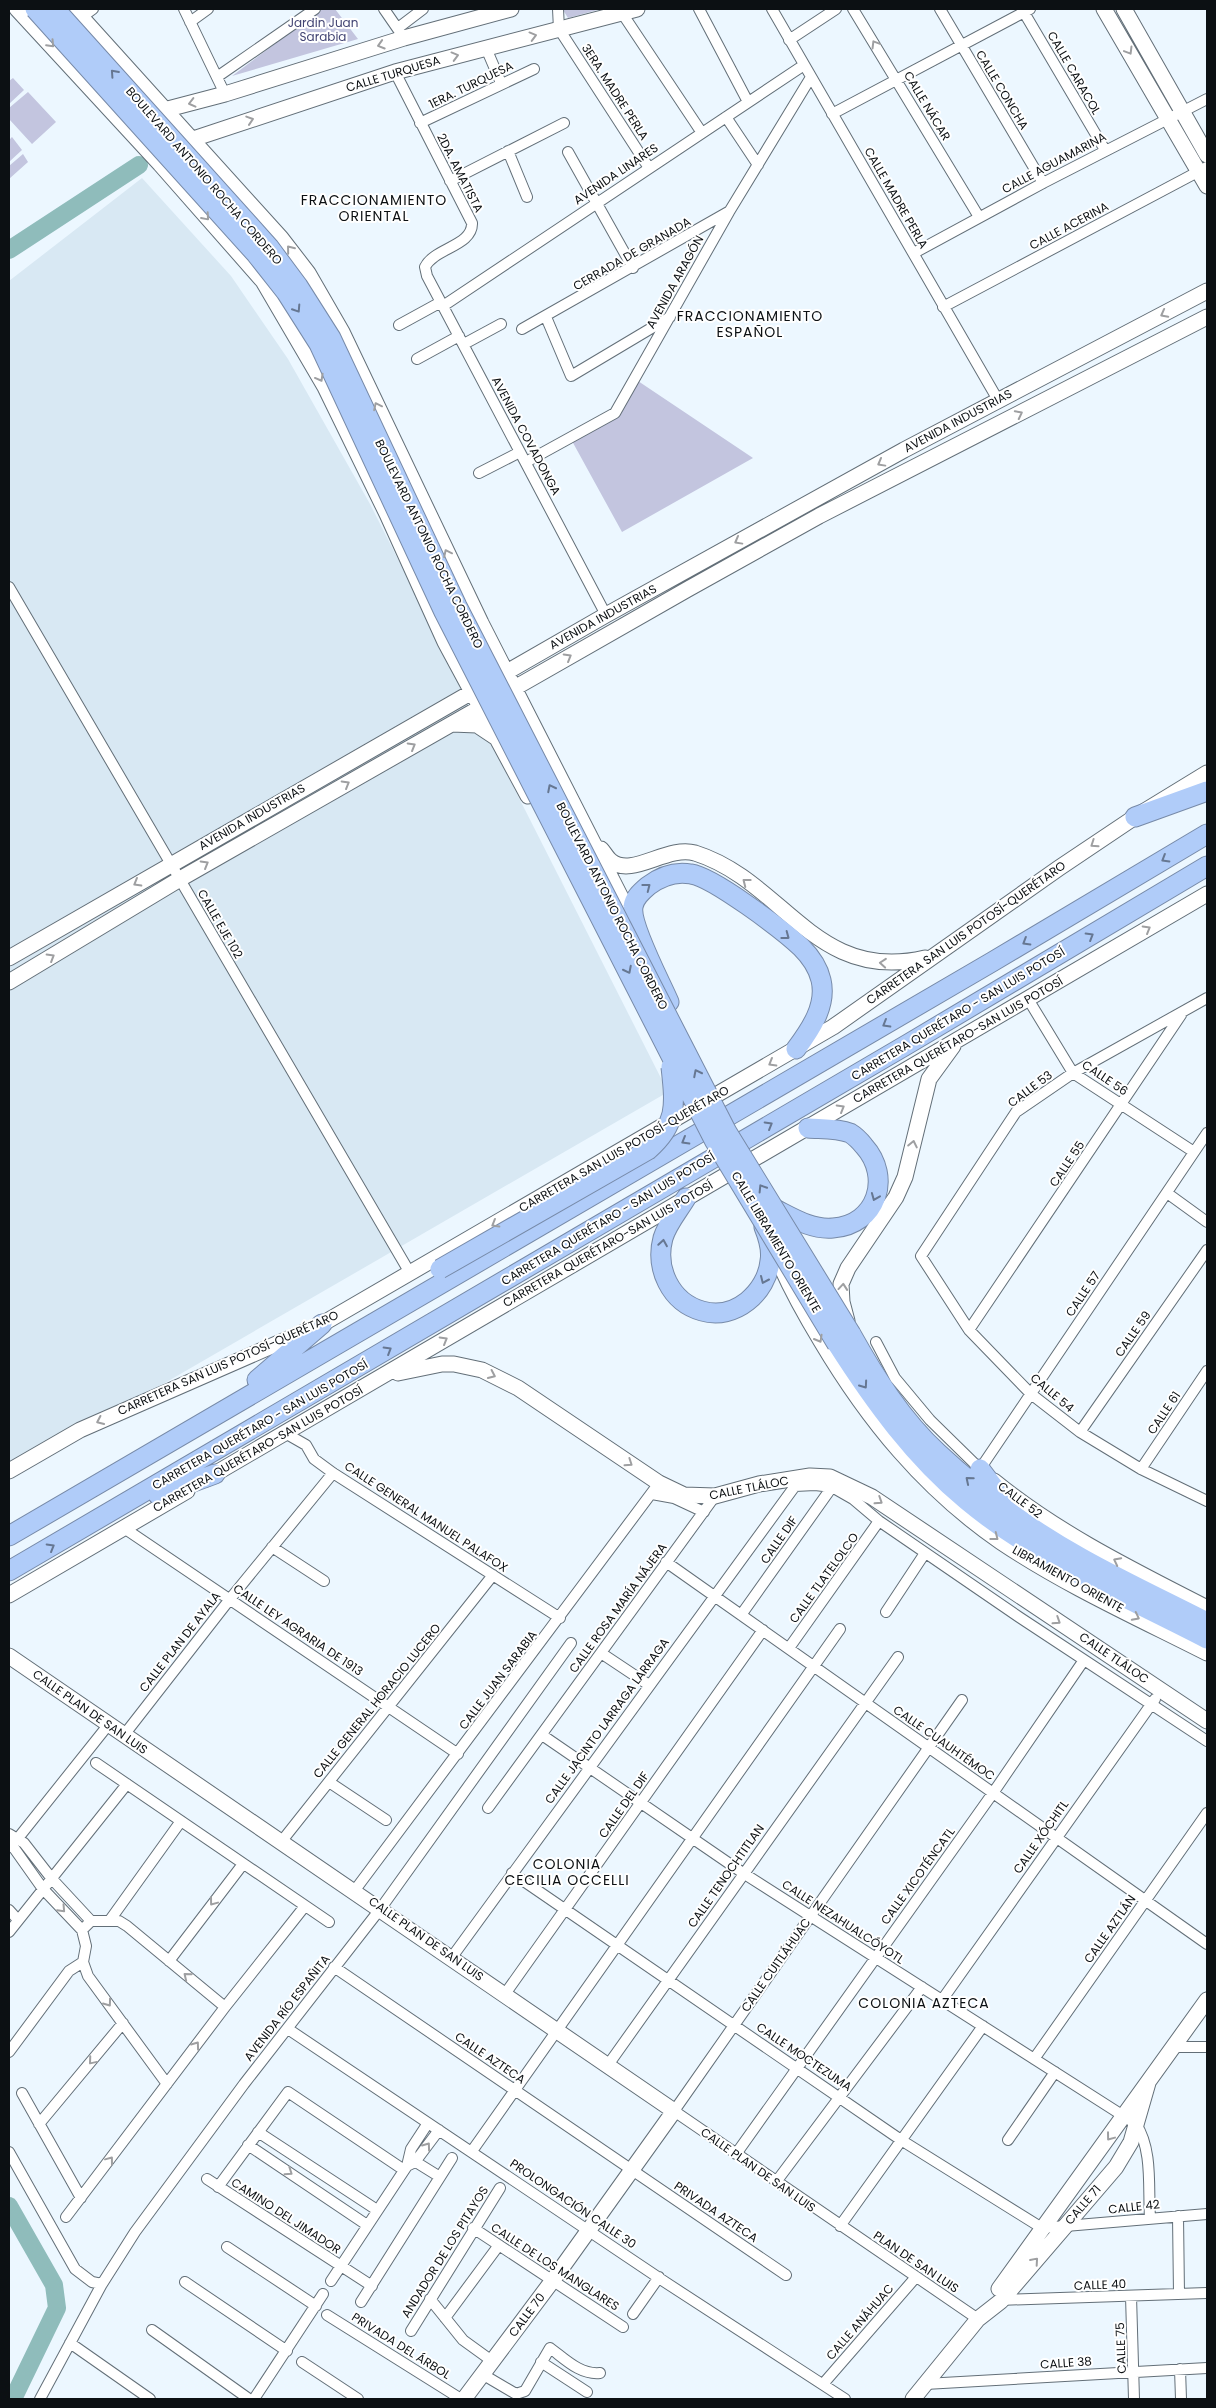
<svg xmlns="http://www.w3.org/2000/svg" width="1216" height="2408" font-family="Poppins,sans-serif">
  <rect width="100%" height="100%" fill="#ecf7ff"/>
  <!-- built -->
  <path fill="#d8e8f3" d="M142,178L231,276L288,359L370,504L668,1092L9,1473V281Z"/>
  <!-- green -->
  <path fill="#c3c5df" d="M321,9H335L358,39L232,76Z
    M568,9H601L568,18L563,10Z
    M13,78L24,90L9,104V81Z
    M28,92L56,122L32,144L9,119V108Z
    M12,137L22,150L9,162V140Z
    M23,154L28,162L9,179V166Z
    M638,381L753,458L622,532L572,441L619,415Z"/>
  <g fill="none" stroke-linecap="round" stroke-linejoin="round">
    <!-- river -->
    <path stroke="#8fbcbb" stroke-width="18" d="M9,250L139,165
      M9,2206L54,2285L57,2308L13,2399"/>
    <!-- street casing -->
    <g stroke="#636f78" stroke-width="12">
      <path id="street" d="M184,9L225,94
        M384,9L404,38
        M558,9L559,29L649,168
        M699,9L748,102
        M772,9L998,400
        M853,9L979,217
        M940,9L1043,183
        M1022,9L1105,150
        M622,13L702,133
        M82,17L93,9
        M190,22L208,9
        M398,28L423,9
        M789,40L836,9
        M486,48L501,83
        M395,72L472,223C473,246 434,248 425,267L427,276L606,615
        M217,77L315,9
        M832,114L1030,9
        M726,117L758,165
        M420,123L534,69
        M508,151L527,197
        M568,152L633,268
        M450,181L564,123
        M914,253L1043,183L1207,99
        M443,306L804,65
        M943,307L1207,167
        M546,317L571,376L670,317
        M399,325L441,302
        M522,329L728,212
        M464,344L501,324
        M417,359L459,336
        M526,462L615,413L729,212L811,77
        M479,473L520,452
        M9,587L410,1273
        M1207,998L1073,1073L1016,1112L921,1256L969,1330L1031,1394L1080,1432L1141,1469L1207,1501
        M1028,999L1073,1073L1194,1152
        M1167,1193L1207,1222
        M969,1330L1181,1015
        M876,1342L895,1378L930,1420L980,1469L1207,1133
        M1080,1432L1207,1250
        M285,1433L306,1445L314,1459L333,1473L560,1618
        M1141,1469L1207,1371
        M652,1494L674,1498L704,1512
        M124,1528L458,1754
        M272,1547L324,1581
        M666,1562L1207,1944
        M886,1612L925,1553
        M741,1615L832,1487L831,1483
        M789,1648L879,1521
        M601,1653L649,1685
        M962,1700L674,2111L978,2319
        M124,1735L230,1599L333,1473
        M542,1735L743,1873L1136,2124C1153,2150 1148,2188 1150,2218
        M96,1763L329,1922
        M329,1782L386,1820
        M488,1808L715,1496
        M9,1834L24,1843L52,1879L91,1921
        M9,1841L43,1889L82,1930L86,1946L83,1962
        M281,1842L493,1575
        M11,1847L109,1724
        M512,1873L901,2140L1042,2228L1207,2214
        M355,1890L659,1483
        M9,1910L18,1920
        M110,1920L181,1821
        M82,1930L91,1921H119L127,1926L225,2007
        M9,1932L127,1784
        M452,1957L795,1486L815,1485L832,1487L853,1499L879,1521L1019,1617L1207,1741
        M169,1961L243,1864
        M83,1962L88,1976L167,2084
        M334,1967L786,2275
        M505,1994L763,1630
        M942,2000L1155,1699
        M288,2029L665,2282L845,2399
        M1174,2047H1207
        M9,2052L69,1971L83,1962
        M1034,2059L1207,1813
        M608,2065L898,1657
        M22,2093L81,2198
        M39,2124L123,2023
        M258,2132L377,2210
        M1008,2140L1055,2072
        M248,2145L367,2225
        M472,2151L840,1629
        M9,2152L75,2269L92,2282L102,2284
        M736,2154L993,1793L1084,1660
        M411,2159L440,2177
        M407,2166L415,2162L439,2130
        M207,2179L372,2286
        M776,2182L922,1987
        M218,2187L288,2092L404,2170
        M1178,2216L1179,2294
        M66,2217L225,2007L305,1906
        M840,2226L983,2026
        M473,2228L623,2327
        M227,2247L316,2306
        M331,2281L407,2166L411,2149L428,2123
        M185,2282L287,2351
        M1131,2296L1134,2399
        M430,2299L463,2340L492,2361
        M999,2300L1207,2293
        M361,2302L452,2158
        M633,2314L659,2277
        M327,2315L461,2399
        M445,2318L499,2245
        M152,2330L249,2399
        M411,2331L500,2188
        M70,2343L150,2399
        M302,2362L358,2399
        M541,2362L587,2392
        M1180,2369L1181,2399
        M482,2374L516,2394L525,2391L550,2348C565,2359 580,2375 600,2373
        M823,2384L916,2277
        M925,2384L1207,2368
        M40,2399L102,2284L135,2232L244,2084L381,1908L571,1643
        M254,2399L323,2294"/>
    </g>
    <!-- secondary casing -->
    <g stroke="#636f78" stroke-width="17">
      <path id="secondary" d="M17,9L160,164L263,281L325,387L387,514L445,642L528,796
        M74,9L281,238L308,273L342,332L481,623L633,921
        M1104,9L1207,186
        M1124,9L1207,155
        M158,115L164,110L225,94L404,38L511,9
        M185,144L190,140L395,72L637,9
        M452,724L477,725L495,737
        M601,849C604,852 607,858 611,861C632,878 667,845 695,853C784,881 815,984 925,958
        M9,958L606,615L904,450L1207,291
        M9,982L180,879L688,589L819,516L1207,317
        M777,1257C789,1286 804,1313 821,1341C868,1420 924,1489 1001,1542C1065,1585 1138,1618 1207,1653
        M847,1321L842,1302L841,1284L848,1268L896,1197L905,1177L929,1079L953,1046
        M398,1373L442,1364H454L482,1370L518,1388L659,1483L684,1495L715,1496L759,1484L810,1476L830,1477L872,1497L1207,1721
        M9,1471L80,1430L322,1324L833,1027L1059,868L1135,817L1207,773
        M206,1479L1207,894
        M994,1481C1059,1534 1133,1570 1207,1608
        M9,1595L187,1491
        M9,1656C231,1807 453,1958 674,2111L553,2280L464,2399
        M999,2289L1207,2000
        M913,2399L978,2319L1001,2301L1116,2167L1131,2142L1148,2083"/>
    </g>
    <!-- highway casing -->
    <g stroke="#778aa8" stroke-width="21">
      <path id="highway" d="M1135,817L1207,791
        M669,1002C661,983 630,925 633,907C634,898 641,892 648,886C661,876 675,871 691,874C713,877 783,930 801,947C810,956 818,967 821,980C827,1005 811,1029 796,1049
        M686,1198C679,1210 667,1224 663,1238C655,1268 670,1302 702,1311C735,1321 767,1292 770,1261C772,1250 768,1237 764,1227
        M775,1209C793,1218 812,1230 833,1228C877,1225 892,1177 864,1146C860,1141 855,1136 850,1133C837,1128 821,1129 808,1128
        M851,1334C875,1377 902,1420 938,1453C981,1493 1031,1530 1082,1558C1123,1581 1166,1601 1207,1622
        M837,1344C874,1402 914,1457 967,1501C1038,1560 1126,1597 1207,1639
        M257,1380L322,1324
        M980,1469L1002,1498
        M158,1495L215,1474
        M9,1536L992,962L1207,834
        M9,1571L908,1044L1207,866"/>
    </g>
    <!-- street -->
    <use href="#street" stroke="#fff" stroke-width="10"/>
    <!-- secondary -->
    <use href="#secondary" stroke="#fff" stroke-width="15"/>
    <!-- highway -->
    <use href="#highway" stroke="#b0ccf9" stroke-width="19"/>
    <!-- highway-bridge casing -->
    <g stroke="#778aa8" stroke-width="21" stroke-linecap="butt">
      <path id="highway-bridge" d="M35,9L256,254L286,292L319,344L444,612L714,1140L837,1344
        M55,9L269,247L298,286L331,338L457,606L727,1132L851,1334
        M440,1269L648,1150C678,1124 675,1104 671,1067"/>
    </g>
    <!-- highway-bridge -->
    <use href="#highway-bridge" stroke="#b0ccf9" stroke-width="19"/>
  </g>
  <!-- one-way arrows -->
  <defs><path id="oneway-chevron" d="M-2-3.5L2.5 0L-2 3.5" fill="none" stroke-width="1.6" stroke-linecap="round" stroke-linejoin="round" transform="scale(1.25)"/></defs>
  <g stroke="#9e9fa1">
    <use href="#oneway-chevron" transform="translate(533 36) rotate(-15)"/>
    <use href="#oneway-chevron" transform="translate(51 44) rotate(47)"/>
    <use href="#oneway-chevron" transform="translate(875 44) rotate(-121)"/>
    <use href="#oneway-chevron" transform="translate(381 45) rotate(163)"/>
    <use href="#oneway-chevron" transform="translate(1129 51) rotate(59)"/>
    <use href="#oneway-chevron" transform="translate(455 56) rotate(-15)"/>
    <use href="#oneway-chevron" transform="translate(192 103) rotate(166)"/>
    <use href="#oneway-chevron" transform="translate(250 120) rotate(-18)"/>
    <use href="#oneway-chevron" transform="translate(206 217) rotate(49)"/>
    <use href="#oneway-chevron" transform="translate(290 249) rotate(-129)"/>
    <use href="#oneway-chevron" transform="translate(1164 314) rotate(152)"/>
    <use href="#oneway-chevron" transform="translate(320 378) rotate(61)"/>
    <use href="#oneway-chevron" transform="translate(377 406) rotate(-116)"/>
    <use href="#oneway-chevron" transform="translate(1019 414) rotate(-27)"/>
    <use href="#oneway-chevron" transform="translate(881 463) rotate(151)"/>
    <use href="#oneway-chevron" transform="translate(738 541) rotate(151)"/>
    <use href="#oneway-chevron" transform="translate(447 553) rotate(-116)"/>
    <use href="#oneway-chevron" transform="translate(568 657) rotate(-30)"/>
    <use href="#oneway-chevron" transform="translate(412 746) rotate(-30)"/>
    <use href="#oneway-chevron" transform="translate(346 784) rotate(-30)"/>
    <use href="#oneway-chevron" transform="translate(1094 844) rotate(146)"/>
    <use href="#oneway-chevron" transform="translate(205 864) rotate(-30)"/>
    <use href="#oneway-chevron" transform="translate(746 882) rotate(-142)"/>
    <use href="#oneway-chevron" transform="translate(137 883) rotate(150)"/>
    <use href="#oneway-chevron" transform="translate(1147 929) rotate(-30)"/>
    <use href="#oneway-chevron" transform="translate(51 957) rotate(-31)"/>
    <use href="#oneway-chevron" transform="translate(883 963) rotate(-175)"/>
    <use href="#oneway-chevron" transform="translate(772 1063) rotate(150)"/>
    <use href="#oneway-chevron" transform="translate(841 1108) rotate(-30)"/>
    <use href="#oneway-chevron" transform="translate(913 1144) rotate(-78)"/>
    <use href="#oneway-chevron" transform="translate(495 1224) rotate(150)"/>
    <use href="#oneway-chevron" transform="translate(843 1287) rotate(-85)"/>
    <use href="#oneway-chevron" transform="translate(819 1339) rotate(60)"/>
    <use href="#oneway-chevron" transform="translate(444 1340) rotate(-30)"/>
    <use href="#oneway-chevron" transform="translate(492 1375) rotate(25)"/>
    <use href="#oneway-chevron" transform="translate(100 1421) rotate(155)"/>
    <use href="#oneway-chevron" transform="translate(629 1463) rotate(34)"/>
    <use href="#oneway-chevron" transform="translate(879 1501) rotate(33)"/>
    <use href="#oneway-chevron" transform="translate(995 1537) rotate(38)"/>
    <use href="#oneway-chevron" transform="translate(1117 1561) rotate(-153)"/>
    <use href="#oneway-chevron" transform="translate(1136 1617) rotate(27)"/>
    <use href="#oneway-chevron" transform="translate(1057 1621) rotate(33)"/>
    <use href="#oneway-chevron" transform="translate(213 1902) rotate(127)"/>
    <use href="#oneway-chevron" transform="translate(62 1909) rotate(47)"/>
    <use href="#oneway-chevron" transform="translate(187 1976) rotate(-141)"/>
    <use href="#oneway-chevron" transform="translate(108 2003) rotate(54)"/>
    <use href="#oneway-chevron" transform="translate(196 2045) rotate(-54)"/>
    <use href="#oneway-chevron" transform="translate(92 2061) rotate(130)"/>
    <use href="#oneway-chevron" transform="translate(1110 2137) rotate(127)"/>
    <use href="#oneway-chevron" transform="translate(427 2146) rotate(-54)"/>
    <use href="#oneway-chevron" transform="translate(110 2160) rotate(-53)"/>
    <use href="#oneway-chevron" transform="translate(289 2172) rotate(34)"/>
    <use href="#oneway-chevron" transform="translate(1035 2261) rotate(-49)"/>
  </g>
  <g stroke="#667792">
    <use href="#oneway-chevron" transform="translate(114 73) rotate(-132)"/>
    <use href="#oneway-chevron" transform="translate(297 309) rotate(57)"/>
    <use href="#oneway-chevron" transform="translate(551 788) rotate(-117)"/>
    <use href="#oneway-chevron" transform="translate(1165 859) rotate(149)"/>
    <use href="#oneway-chevron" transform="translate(647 887) rotate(-38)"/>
    <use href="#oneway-chevron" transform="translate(786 936) rotate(37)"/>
    <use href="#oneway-chevron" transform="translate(1090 936) rotate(-31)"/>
    <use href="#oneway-chevron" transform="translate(1026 942) rotate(149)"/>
    <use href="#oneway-chevron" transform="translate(628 970) rotate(63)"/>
    <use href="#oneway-chevron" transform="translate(886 1024) rotate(150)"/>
    <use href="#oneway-chevron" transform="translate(697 1073) rotate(-117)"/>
    <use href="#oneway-chevron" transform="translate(769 1125) rotate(-30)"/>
    <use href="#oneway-chevron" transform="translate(685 1141) rotate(150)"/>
    <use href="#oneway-chevron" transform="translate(762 1188) rotate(-122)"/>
    <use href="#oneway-chevron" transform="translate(875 1197) rotate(112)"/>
    <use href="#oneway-chevron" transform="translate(663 1243) rotate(-81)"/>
    <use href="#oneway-chevron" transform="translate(764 1280) rotate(114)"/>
    <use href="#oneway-chevron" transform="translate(388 1350) rotate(-31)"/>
    <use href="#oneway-chevron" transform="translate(864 1385) rotate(55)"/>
    <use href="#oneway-chevron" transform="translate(969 1480) rotate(-140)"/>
    <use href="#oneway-chevron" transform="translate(51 1547) rotate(-30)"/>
  </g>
  <g text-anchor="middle" stroke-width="4" stroke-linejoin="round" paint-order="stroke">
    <!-- park labels -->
    <g font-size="12" fill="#414372" stroke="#fff">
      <text x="323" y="27">Jardin Juan<tspan x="323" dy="14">Sarabia</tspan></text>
    </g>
    <!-- street labels -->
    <g font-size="12" fill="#0c1013" stroke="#fff">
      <text transform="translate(1074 73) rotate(60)" y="4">CALLE CARACOL</text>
      <text transform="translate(393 74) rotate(-17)" y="4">CALLE TURQUESA</text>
      <text transform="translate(471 85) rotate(-26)" y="4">1ERA. TURQUESA</text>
      <text transform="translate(1002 90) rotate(59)" y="4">CALLE CONCHA</text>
      <text transform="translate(615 92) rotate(57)" y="4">3ERA. MADRE PERLA</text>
      <text transform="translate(927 106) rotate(59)" y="4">CALLE NÁCAR</text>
      <text transform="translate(1054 163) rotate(-28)" y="4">CALLE AGUAMARINA</text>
      <text transform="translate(460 173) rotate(63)" y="4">2DA. AMATISTA</text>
      <text transform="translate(616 174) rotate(-34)" y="4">AVENIDA LINARES</text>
      <text transform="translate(204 176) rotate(49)" y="4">BOULEVARD ANTONIO ROCHA CORDERO</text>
      <text transform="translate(896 198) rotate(60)" y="4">CALLE MADRE PERLA</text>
      <text transform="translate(1069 226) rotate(-28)" y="4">CALLE ACERINA</text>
      <text transform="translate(632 254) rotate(-30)" y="4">CERRADA DE GRANADA</text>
      <text transform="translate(675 282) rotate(-61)" y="4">AVENIDA ARAGÓN</text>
      <text transform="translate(958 421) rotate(-28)" y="4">AVENIDA INDUSTRIAS</text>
      <text transform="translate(526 436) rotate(62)" y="4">AVENIDA COVADONGA</text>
      <text transform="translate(429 544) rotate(64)" y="4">BOULEVARD ANTONIO ROCHA CORDERO</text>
      <text transform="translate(603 617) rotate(-29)" y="4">AVENIDA INDUSTRIAS</text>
      <text transform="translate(252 817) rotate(-30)" y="4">AVENIDA INDUSTRIAS</text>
      <text transform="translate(612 906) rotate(63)" y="4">BOULEVARD ANTONIO ROCHA CORDERO</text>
      <text transform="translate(220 924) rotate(60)" y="4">CALLE EJE 102</text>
      <text transform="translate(966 933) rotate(-35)" y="4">CARRETERA SAN LUIS POTOSÍ-QUERÉTARO</text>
      <text transform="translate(958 1014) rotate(-31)" y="4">CARRETERA QUERÉTARO - SAN LUIS POTOSÍ</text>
      <text transform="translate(958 1040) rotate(-30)" y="4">CARRETERA QUERÉTARO-SAN LUIS POTOSÍ</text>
      <text transform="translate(1105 1078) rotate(34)" y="4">CALLE 56</text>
      <text transform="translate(1030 1089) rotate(-37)" y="4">CALLE 53</text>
      <text transform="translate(624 1149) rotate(-30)" y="4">CARRETERA SAN LUIS POTOSÍ-QUERÉTARO</text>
      <text transform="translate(1067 1164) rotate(-56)" y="4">CALLE 55</text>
      <text transform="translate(608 1219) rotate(-31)" y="4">CARRETERA QUERÉTARO - SAN LUIS POTOSÍ</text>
      <text transform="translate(776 1242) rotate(59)" y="4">CALLE LIBRAMIENTO ORIENTE</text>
      <text transform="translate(608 1244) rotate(-30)" y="4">CARRETERA QUERÉTARO-SAN LUIS POTOSÍ</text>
      <text transform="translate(1083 1294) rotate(-56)" y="4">CALLE 57</text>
      <text transform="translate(1133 1334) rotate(-55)" y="4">CALLE 59</text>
      <text transform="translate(228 1363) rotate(-24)" y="4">CARRETERA SAN LUIS POTOSÍ-QUERÉTARO</text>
      <text transform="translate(1052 1393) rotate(40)" y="4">CALLE 54</text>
      <text transform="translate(1164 1413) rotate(-56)" y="4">CALLE 61</text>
      <text transform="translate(260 1425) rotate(-30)" y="4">CARRETERA QUERÉTARO - SAN LUIS POTOSÍ</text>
      <text transform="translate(258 1449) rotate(-30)" y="4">CARRETERA QUERÉTARO-SAN LUIS POTOSÍ</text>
      <text transform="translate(749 1488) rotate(-11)" y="4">CALLE TLÁLOC</text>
      <text transform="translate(1020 1500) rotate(37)" y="4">CALLE 52</text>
      <text transform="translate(426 1517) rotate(33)" y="4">CALLE GENERAL MANUEL PALAFOX</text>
      <text transform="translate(779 1540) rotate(-55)" y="4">CALLE DIF</text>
      <text transform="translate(824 1578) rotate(-54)" y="4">CALLE TLATELOLCO</text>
      <text transform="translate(1068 1579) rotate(29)" y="4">LIBRAMIENTO ORIENTE</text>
      <text transform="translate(618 1608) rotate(-54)" y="4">CALLE ROSA MARÍA NÁJERA</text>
      <text transform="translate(298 1630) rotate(34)" y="4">CALLE LEY AGRARIA DE 1913</text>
      <text transform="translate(180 1642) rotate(-52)" y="4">CALLE PLAN DE AYALA</text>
      <text transform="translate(1114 1658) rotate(34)" y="4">CALLE TLÁLOC</text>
      <text transform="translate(498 1680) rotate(-53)" y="4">CALLE JUAN SARABIA</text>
      <text transform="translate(377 1701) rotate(-51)" y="4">CALLE GENERAL HORACIO LUCERO</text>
      <text transform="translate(90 1712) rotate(35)" y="4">CALLE PLAN DE SAN LUIS</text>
      <text transform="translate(607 1721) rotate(-54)" y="4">CALLE JACINTO LARRAGA LARRAGA</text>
      <text transform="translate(944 1743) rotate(35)" y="4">CALLE CUAUHTÉMOC</text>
      <text transform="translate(624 1805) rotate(-55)" y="4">CALLE DEL DIF</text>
      <text transform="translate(1041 1837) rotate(-55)" y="4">CALLE XÓCHITL</text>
      <text transform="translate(726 1876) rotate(-55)" y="4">CALLE TENOCHTITLAN</text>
      <text transform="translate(918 1876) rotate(-54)" y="4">CALLE XICOTÉNCATL</text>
      <text transform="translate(843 1922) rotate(33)" y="4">CALLE NEZAHUALCÓYOTL</text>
      <text transform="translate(1110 1929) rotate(-55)" y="4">CALLE AZTLÁN</text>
      <text transform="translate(426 1939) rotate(35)" y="4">CALLE PLAN DE SAN LUIS</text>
      <text transform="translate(776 1965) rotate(-55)" y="4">CALLE CUITLÁHUAC</text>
      <text transform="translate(287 2008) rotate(-52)" y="4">AVENIDA RÍO ESPAÑITA</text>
      <text transform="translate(804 2057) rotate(34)" y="4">CALLE MOCTEZUMA</text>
      <text transform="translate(490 2058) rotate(34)" y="4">CALLE AZTECA</text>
      <text transform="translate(758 2170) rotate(35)" y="4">CALLE PLAN DE SAN LUIS</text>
      <text transform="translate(573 2204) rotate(34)" y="4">PROLONGACIÓN CALLE 30</text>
      <text transform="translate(1083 2205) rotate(-49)" y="4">CALLE 71</text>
      <text transform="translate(1134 2207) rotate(-6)" y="4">CALLE 42</text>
      <text transform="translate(716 2212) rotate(34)" y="4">PRIVADA AZTECA</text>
      <text transform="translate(286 2216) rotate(33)" y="4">CAMINO DEL JIMADOR</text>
      <text transform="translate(445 2252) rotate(-58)" y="4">ANDADOR DE LOS PITAYOS</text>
      <text transform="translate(916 2262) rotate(34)" y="4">PLAN DE SAN LUIS</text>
      <text transform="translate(555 2267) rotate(33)" y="4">CALLE DE LOS MANGLARES</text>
      <text transform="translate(1100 2285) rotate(-2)" y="4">CALLE 40</text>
      <text transform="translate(527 2315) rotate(-53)" y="4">CALLE 70</text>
      <text transform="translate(860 2322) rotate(-49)" y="4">CALLE ANÁHUAC</text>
      <text transform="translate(401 2346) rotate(32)" y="4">PRIVADA DEL ÁRBOL</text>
      <text transform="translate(1121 2348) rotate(-92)" y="4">CALLE 75</text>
      <text transform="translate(1066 2363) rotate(-4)" y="4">CALLE 38</text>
    </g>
    <!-- neighbourhood labels -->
    <g font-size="14" letter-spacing="1" fill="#0c1013" stroke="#fff">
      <text x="374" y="205">FRACCIONAMIENTO<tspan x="374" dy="16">ORIENTAL</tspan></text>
      <text x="750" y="321">FRACCIONAMIENTO<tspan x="750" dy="16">ESPAÑOL</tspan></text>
      <text x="567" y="1869">COLONIA<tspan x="567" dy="16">CECILIA OCCELLI</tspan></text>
      <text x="924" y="2008">COLONIA AZTECA</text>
    </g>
  </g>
  <!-- border -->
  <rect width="1216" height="2408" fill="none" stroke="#0c1013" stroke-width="20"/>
</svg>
